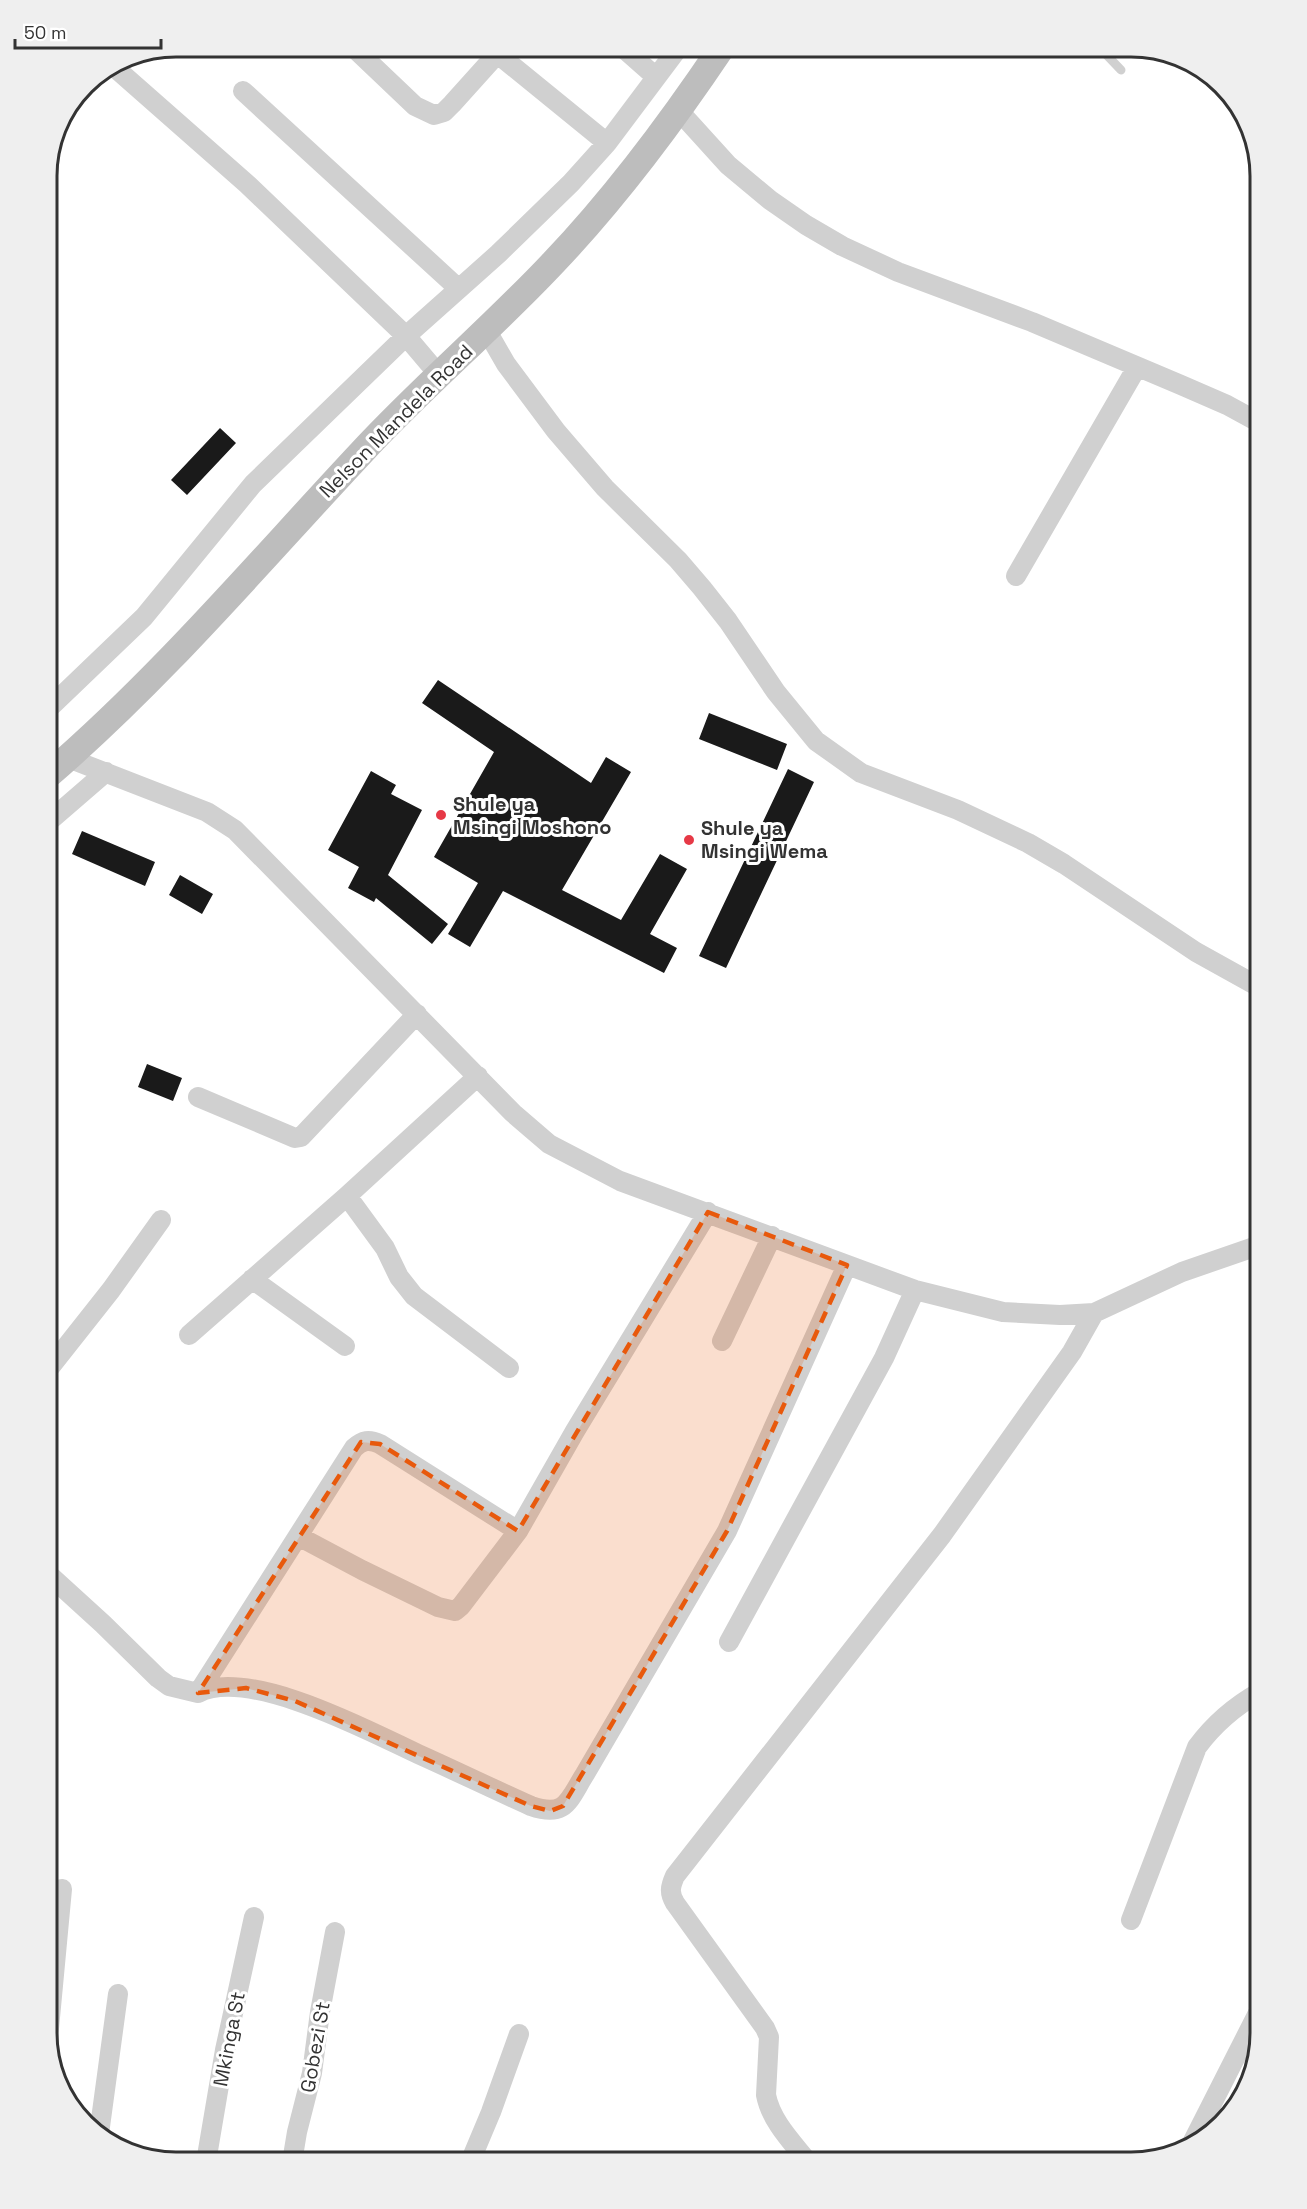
<svg xmlns="http://www.w3.org/2000/svg" width="1307" height="2209" font-family="'Space Grotesk',sans-serif">
  <rect width="100%" height="100%" fill="#fff"/>
  <!-- building -->
  <path fill="#1a1a1a" d="M220,428L236,443L187,495L171,480Z
    M438,680L591,783L606,757L631,772L562,890L621,920L660,854L687,869L650,934L677,948L664,973L503,891L470,947L448,934L478,883L434,857L494,752L422,703Z
    M709,713L787,744L777,770L699,739Z
    M788,769L814,782L726,968L699,956Z
    M371,771L396,785L391,794L422,810L388,875L448,924L432,944L376,898L374,902L348,888L359,867L328,850Z
    M82,831L155,862L145,886L72,854Z
    M180,875L213,894L202,914L169,895Z
    M147,1064L182,1078L173,1101L138,1087Z"/>
  <g fill="none" stroke-linecap="round" stroke-linejoin="round">
    <!-- lane -->
    <path stroke="#d0d0d0" stroke-width="9" d="M1099,47L1121,70"/>
    <!-- street -->
    <path stroke="#d0d0d0" stroke-width="20" d="M353,47L415,106L434,115L444,112L452,104L497,54
      M489,47L607,143
      M622,47L656,77
      M113,66L247,184L406,336L439,375
      M243,91L459,289
      M679,111L728,165L770,200L806,225L842,246L898,272L1032,322L1181,385L1227,405L1260,423
      M487,331L506,364L556,431L605,488L678,560L702,588L728,621L776,692L816,741L861,773L958,810L1028,843L1064,864L1196,952L1259,987
      M1016,576L1137,367
      M47,710L144,617L253,484L406,336L498,254L571,183L607,143L679,47
      M68,758L207,812L235,830L513,1113L549,1144L620,1181L915,1290L1003,1312L1060,1315L1094,1313L1182,1272L1260,1245
      M47,823L106,772
      M198,1097L295,1138L301,1137L417,1014
      M347,1196L385,1248L399,1277L414,1296L509,1368
      M252,1279L345,1346
      M189,1335L347,1196L478,1076
      M722,1341L772,1236
      M47,1371L111,1290L161,1220
      M298,1536L362,1570L438,1607L455,1611L461,1606L518,1531L575,1431L708,1212
      M47,1573L103,1624L158,1678L169,1686L198,1693C249,1667 369,1731 418,1754C456,1771 493,1789 531,1806C566,1818 568,1801 585,1774L727,1531L847,1265
      M729,1642L884,1358L915,1290
      M198,1693L354,1448C363,1440 369,1439 380,1444L518,1531
      M1131,1920L1197,1747C1214,1724 1235,1706 1260,1692
      M48,2039L62,1889
      M99,2134L118,1994
      M1190,2147L1260,2009
      M206,2162L225,2050L254,1917
      M292,2162L297,2132L312,2073L320,2012L335,1932
      M470,2162L491,2112L519,2034
      M808,2162C792,2142 771,2121 766,2095L769,2037L765,2028L675,1903C669,1893 670,1887 675,1876L942,1535L1072,1352L1094,1313"/>
    <!-- secondary -->
    <path stroke="#bdbdbd" stroke-width="27" d="M47,776C161,678 258,563 361,453C422,387 491,329 553,263C616,197 671,123 722,47"/>
  </g>
  <!-- marked area -->
  <path fill="#e8590c" fill-opacity="0.2" stroke="#e8590c" stroke-width="4.5" stroke-dasharray="12 8" stroke-linejoin="round" d="M708,1212L847,1265L727,1531L563,1806L550,1811L531,1806L295,1701L246,1688L198,1693L361,1442L380,1444L518,1531Z"/>
  <!-- markers -->
  <g fill="#e63946" stroke="#fff" stroke-width="2">
    <circle cx="441" cy="815" r="6"/>
    <circle cx="689" cy="840" r="6"/>
  </g>
  <g text-anchor="middle" stroke-width="6" stroke-linejoin="round" paint-order="stroke">
    <!-- street labels -->
    <g font-size="20" fill="#333" stroke="#fff">
      <text transform="translate(396 421) rotate(-45)" y="7">Nelson Mandela Road</text>
      <text transform="translate(229 2039) rotate(-79)" y="7">Mkinga St</text>
      <text transform="translate(315 2047) rotate(-80)" y="7">Gobezi St</text>
    </g>
    <!-- poi labels -->
    <g font-size="20" font-weight="bold" fill="#333" stroke="#fff" text-anchor="start">
      <text x="453" y="811">Shule ya<tspan x="453" dy="23">Msingi Moshono</tspan></text>
      <text x="701" y="835">Shule ya<tspan x="701" dy="23">Msingi Wema</tspan></text>
    </g>
  </g>
  <!-- crop -->
  <path d="M0 0H1307V2209H0ZM176 57H1131A119 119 0 0 1 1250 176V2033A119 119 0 0 1 1131 2152H176A119 119 0 0 1 57 2033V176A119 119 0 0 1 176 57Z" fill="#efefef" fill-rule="evenodd"/>
  <path fill="none" stroke="#333" stroke-width="3" d="M176 57H1131A119 119 0 0 1 1250 176V2033A119 119 0 0 1 1131 2152H176A119 119 0 0 1 57 2033V176A119 119 0 0 1 176 57Z"/>
  <!-- scale -->
  <path d="M15 39v9h146v-9" fill="none" stroke="#333333" stroke-width="3"/>
  <text x="24" y="39" font-size="18" fill="#333333" stroke="#ffffff" stroke-width="4.5" paint-order="stroke">50 m</text>
</svg>
